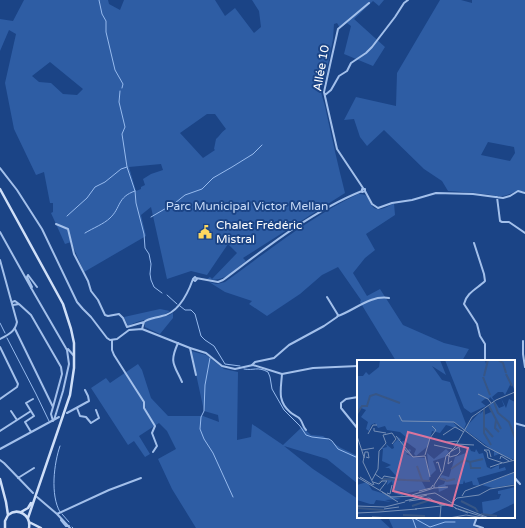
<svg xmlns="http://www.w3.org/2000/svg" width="525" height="528" font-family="'Varela Round',sans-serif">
  <rect width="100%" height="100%" fill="#1b4486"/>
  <!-- green -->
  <path fill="#2e5da4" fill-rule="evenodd" d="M24,0H108L109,4L120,10L124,0H215L225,16L235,8L254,33L261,27L259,11L252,0H384L379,6L373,1L354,19L385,47L373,66L344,54L351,26L347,23L340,28L337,23L334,24L333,39L324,84L321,86C320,94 325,103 326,111C332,138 338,166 345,193L243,258L246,261C233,271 224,283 207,279L210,277L212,279L237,253L228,244L207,275L191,271L167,279L151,207L141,215L146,236L84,272L71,242L65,244L51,213L53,212V203H50L44,172L36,175L14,129L5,83L16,34L9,30L0,51V19L13,21ZM50,62L83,89L77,95L63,94L51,83L39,82L32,76ZM207,114H215L226,129C221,132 220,136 216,139L214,149L215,150L203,158L180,133ZM161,164L163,170L151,174L143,179L145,185L141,187V189L136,191L129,167Z
    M440,0H461L472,3V0H525V192C516,188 510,196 502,196C495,197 489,194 483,194C471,192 460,192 448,191L442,181L424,169L384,130L367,146L360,137L354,119L344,120L356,97L396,106L397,73ZM488,142L514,147L515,153L510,161L481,155Z
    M358,194C360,194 363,194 365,195C371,199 370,211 381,209C386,208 390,205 394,203L395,215L366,234L375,250L365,258L353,273L367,296L380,289L403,325L444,343L469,349L462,361H396L360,302L361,300L338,267L322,275L300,294L267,316L249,304L252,301L225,292L209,282L217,284L225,282C268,251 310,217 358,194Z
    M160,309L170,311C158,320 141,318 128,326L124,317Z
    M173,313V318L160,334L145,327C145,325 144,323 147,321C152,317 164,319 173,313Z
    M191,351L206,355L224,369L238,372L237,440L251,437L252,424L283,445L302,427L311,435L323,436L341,448L358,456V484L327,459L284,446L313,469L358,499V517H378L390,528H196L172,489L158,459L176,449L167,431L159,423L139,436L150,454L145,457L134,441L128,445L91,388L106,378L110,383L138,364L142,370L151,398L168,416H203L219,422L218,415L204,411Z
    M388,517H478L474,527L478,528H393Z"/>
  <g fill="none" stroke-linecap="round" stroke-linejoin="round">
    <!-- stream -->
    <path stroke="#96baee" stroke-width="1" d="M99,0L102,14L106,21V32L115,70L123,84L122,88
      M120,91L119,102L125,127L122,134L127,167L135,191L136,203L144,234L145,248L149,254L151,264L150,274L151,280L154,287L162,293
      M67,216L87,198L95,187L105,182L121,169L127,167
      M151,217L175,203L185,195L202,189L213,178L232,167L253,154L262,145
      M85,233C93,228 104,224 110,218C121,208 117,197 135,191
      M167,295L177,304
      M180,306L185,310H191L195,314L201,336L205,340L214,346L225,364L240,366
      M0,323L5,333
      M7,338L36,394L49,421
      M210,358L205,385L204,411L201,417L200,429L204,439L213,453L233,497
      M244,369C254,371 257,366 268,372L270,377L272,389L284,410L300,426L306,435L312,437L329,439L332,441L338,449L358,458
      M60,512C50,495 54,463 60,446
      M62,514L69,522
      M412,517L430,527L445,522H455
      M412,517L416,528
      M72,527L73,528"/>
    <!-- minor -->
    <path stroke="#a3c0eb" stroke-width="2" d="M325,95L331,90L339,76L347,71L351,63L366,53L372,47L395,17L404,3L408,0
      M363,188L337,149L324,92L338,29L369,3
      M362,189H365V191L362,192Z
      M365,191L372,204L378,208L392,203L412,200L436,193L473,194L503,198L510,196L518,191L525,193
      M497,197L500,221L502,222H509L525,233
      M56,224L68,229L74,254L88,281L91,291L98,300L105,315L108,316L119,314L123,318L127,327L144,322
      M0,232L34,293L67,350L69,364L63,391L54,420
      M474,243L484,274L485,281C478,288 466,293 464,304L477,324L480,336L485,344V361
      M195,277L197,279L195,281L193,279Z
      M196,278L218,282L223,280C264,249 314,210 362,191
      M31,288L32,287L27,277L28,275L37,287
      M12,302L15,301L19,304
      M13,305L19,304L31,315L61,367L62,374L53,407
      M338,316C355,310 370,295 389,298
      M15,329L53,407L51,414L53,421
      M142,329L144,322C149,318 156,318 162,316C178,313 188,293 193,279
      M112,340V350L114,355L135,388L144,402V408L155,426L152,433L157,446L153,452
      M523,341V354L525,367
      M178,343C169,363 174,364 182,382
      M0,347L18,384L17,387L0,399
      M190,348L196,375
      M68,349L74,356
      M252,365L255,362L274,358L289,345L324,326L337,317L338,315L327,297
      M282,374C281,389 277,401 290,412C293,415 298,416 300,419C303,423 303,427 306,430
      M358,397L346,399L341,403V408L358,429
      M77,408L80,416L86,417L91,423L99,418L96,410
      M11,411L17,420
      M67,413L89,401L88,396L85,390
      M0,431L31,411
      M31,432L25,422L34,416L26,403L33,399
      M0,449L59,417
      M0,460L4,463L33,493
      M514,477L520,484
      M18,478L34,468
      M37,497L57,514L70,528
      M57,514L109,490L141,478
      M477,517L474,525L483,528
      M61,520L66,526H69"/>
    <!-- tertiary -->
    <path stroke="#a3c0eb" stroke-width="2" d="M0,168L17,190L42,229L77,302L83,309L91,317L107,338L110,340L117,339L129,330L142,329L190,348L206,353L222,366L235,369L253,365L282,374L313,368L358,366
      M0,260L17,322C15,332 8,335 0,339
      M514,423L525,426"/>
    <!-- secondary -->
    <path stroke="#cfdff8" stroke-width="2.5" d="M0,189L63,304L71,329L74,343V368L70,395L28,518
      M0,479L6,502L8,515
      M21,512L28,508L31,503
      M29,522L41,528
      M5,528V521L8,515C18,507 31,515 29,528"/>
  </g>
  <!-- icons -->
  <defs>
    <g id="civic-bare" transform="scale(1.08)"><path d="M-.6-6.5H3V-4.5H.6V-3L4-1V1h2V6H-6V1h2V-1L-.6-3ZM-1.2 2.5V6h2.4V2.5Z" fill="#fdd85f" stroke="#1b4486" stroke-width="2.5" paint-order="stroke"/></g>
  </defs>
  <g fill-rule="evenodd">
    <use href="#civic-bare" x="205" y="232"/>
  </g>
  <g text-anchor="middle" stroke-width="4" stroke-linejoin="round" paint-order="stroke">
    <!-- street labels -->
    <g font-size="12" fill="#fff" stroke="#1b4486">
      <text transform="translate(321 68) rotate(-80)" y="4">Allée 10</text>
    </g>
    <!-- park labels -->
    <g font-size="12" fill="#c8dbf8" stroke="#1b4486">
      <text x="247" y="210">Parc Municipal Victor Mellan</text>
    </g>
    <!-- poi labels -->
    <g font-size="12" fill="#fff" stroke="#1b4486" text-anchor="start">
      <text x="216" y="229">Chalet Frédéric<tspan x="216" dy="14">Mistral</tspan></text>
    </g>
  </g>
  <!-- overview -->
  <g transform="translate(357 360)">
    <rect width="158" height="158" fill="#1b4486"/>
    <path d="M23,0H83L89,15L75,6L85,20L93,22L109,64L107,69L96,62L102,69L89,65L83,73L75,71L71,86L59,96L57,94L59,89L48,81L50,78L43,72L30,70L28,66L21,68L18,63L14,65L12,71L9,69L11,62L4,57L9,50L4,48L0,55V16H6L9,12L12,15L22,7ZM88,0H128L129,4L130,0H158V31L154,23L148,35L146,32H141L135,37L142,48L147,46L144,38L149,48L152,39L158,42V100L142,94L137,96V91L107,69L124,51L123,54L128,49L127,55L134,52L132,46L137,41L133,37L132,39H128L124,42L129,46L114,53L107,48ZM39,76L44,79L42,82L47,81L49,91L53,89L54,91L49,94L56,97L68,98L72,111L70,93L77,99L89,89L92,92L88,97L76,101L79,110L73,116L72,120H64L69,129L51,133L40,130L48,134L45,136L37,133L35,121L30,125L31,121L26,120L40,117L32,108H28L34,105L25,101L26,89H23L30,87L29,84L35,89L37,88L36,84L41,79ZM112,87L114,91L118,92L119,89L122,94L126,93L130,107L134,109L142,105V109L148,107L149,110L120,118L123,126L116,125L115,121L108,123L107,120L106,124L88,125L91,128L82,132L81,126L87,124L89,119L82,118L85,115L92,117L98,97L109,93ZM158,112V124L136,128L125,125ZM10,122L15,130L44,139L28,140L34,142L19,140L17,144H13L0,140V125ZM158,127V143L133,155L126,154L125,142L142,139L144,134H141V131Z" fill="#2e5da4"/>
    <path fill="none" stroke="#375686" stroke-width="2" d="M141,0L146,3L149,13M149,14L155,26M127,16L131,0M126,17L133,35M137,42L141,53L152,62L158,78M10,46L13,36L19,34L43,43M132,46L144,69M127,49V73L134,85M0,54L5,46H11M139,60L138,68L142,72M128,68L136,77M113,102L126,99M60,106L65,120M94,109L107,100L113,102L114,108H124M82,118L90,121L98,119M49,120L73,121M22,123L27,119L49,120M104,141L118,148L121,152M55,146L73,140M0,148L27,150M124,154L140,156M46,155L68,156"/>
    <path fill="none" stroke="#768fb6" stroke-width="1" d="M121,34L131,39L134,43M42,55L45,61L97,62L128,86L155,100M17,68V71L29,73M11,74L16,65H20M86,75L98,67L107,72M0,76L7,97M39,76L56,97M90,82L102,81M29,83L26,75L35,73L39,79L35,84M99,84L117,85M77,85L95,89M47,89L56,97L68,96M5,90L17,88M130,92L131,98L146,103L158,100M130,92L127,90H132L134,97M68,95L73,78L79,70L75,66M90,95L92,96L93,97L100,95L103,92L102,87L93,92L92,96M68,96L73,117M92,96L91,104L95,101M7,97L6,102L17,125M7,98L8,92H11L12,98L9,97M143,99L144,96L152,101M79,103L81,102L84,112M133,107L145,103M18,114L25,119L27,116L38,118M0,117L34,137L59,136M3,117L16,125M15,120L21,109L22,91L29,83M16,122L22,124L25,121H30L23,130M77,128L91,127M62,131L74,128L76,125M25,132L41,142M30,133L33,134L35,125M55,135L77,128V125L86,111L89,96L98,87L115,57L139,40L158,32M58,136L78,133L95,143M105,136L108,131L158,112M48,141L70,135M52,141L72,138L84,145M95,143L100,138L122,135L133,129L158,125M96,144L132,158M88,145H84H94L100,149M0,146L28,147L48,142M98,148L111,153M27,149L42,147M58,149L84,146M101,149L130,158M22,152L60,149M0,153L22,152M15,157L37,158M83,158L84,146M92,158L109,155L127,158"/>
    <path fill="#da749d" fill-opacity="0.15" stroke="#da749d" stroke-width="2" d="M51,72L111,88L95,146L36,131Z"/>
    <rect width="158" height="158" fill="none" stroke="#fff" stroke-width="2"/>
  </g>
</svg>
